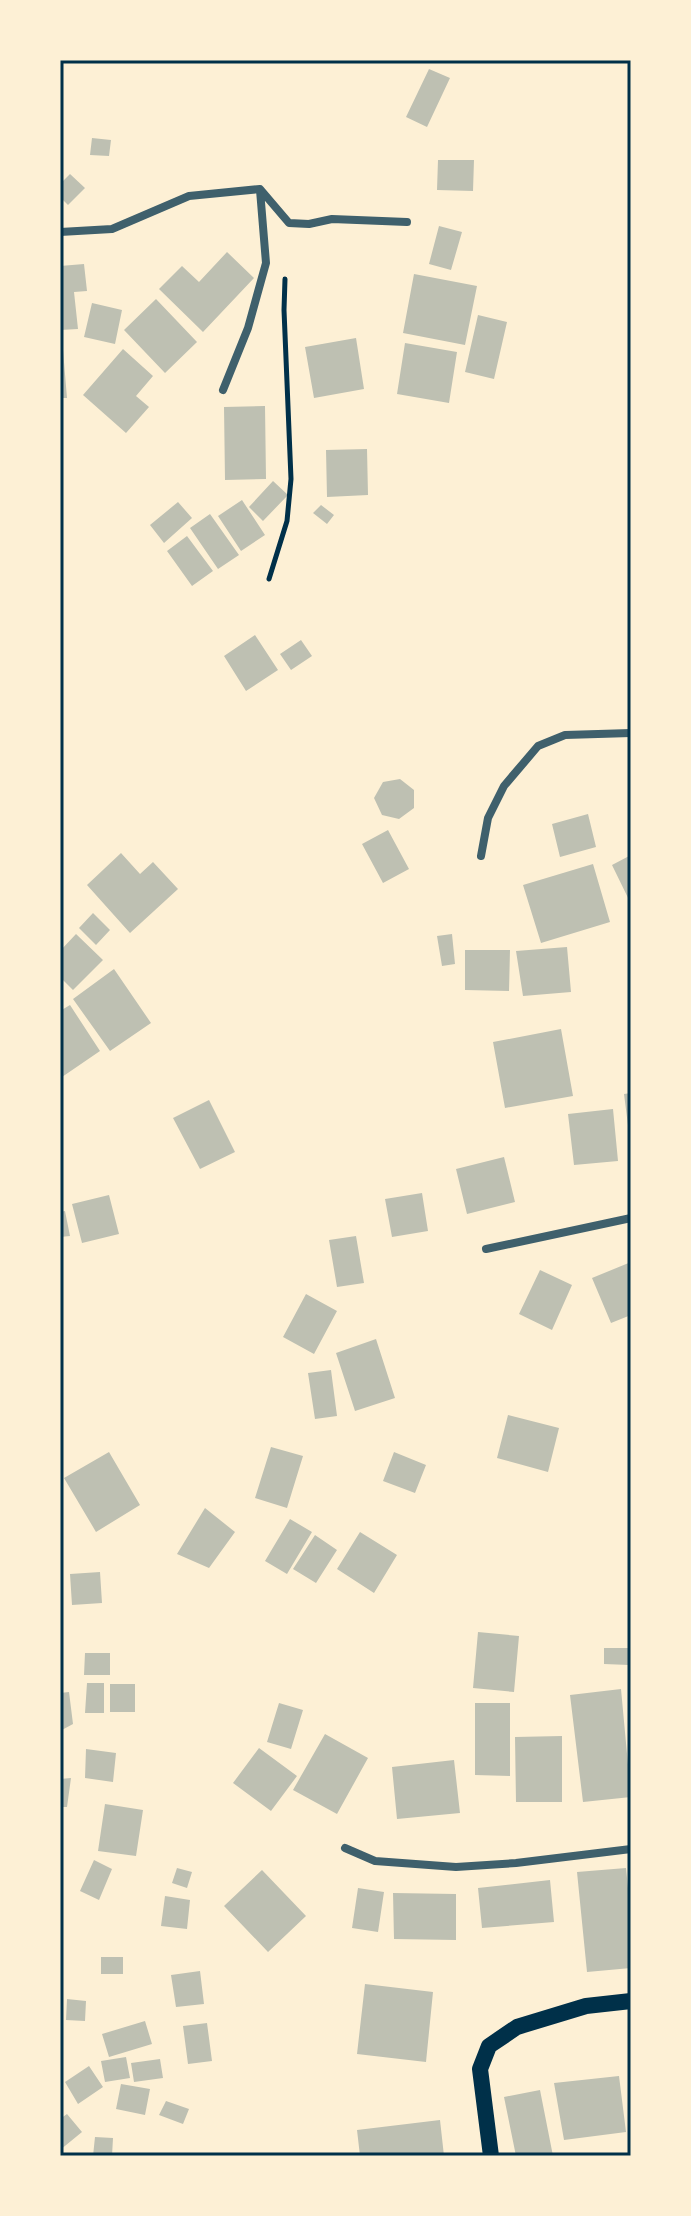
<svg xmlns="http://www.w3.org/2000/svg" width="691" height="2216" font-family="'Work Sans',sans-serif">
  <rect width="100%" height="100%" fill="#fdf0d5"/>
  <!-- building -->
  <path fill="#bec0b2" d="M429,69L450,78L427,127L406,117Z
    M92,138L111,140L109,156L90,155Z
    M438,160H474L473,191L437,190Z
    M70,174L85,188L68,205L60,197V184Z
    M439,226L462,232L451,270L429,264Z
    M227,252L254,278L203,332L159,289L182,266L199,282Z
    M84,264L87,291L74,292L78,329L60,330V266Z
    M414,274L477,286L465,345L403,333Z
    M156,299L197,342L165,373L124,330Z
    M92,303L122,310L115,344L84,337Z
    M478,315L507,322L494,379L465,372Z
    M60,338H62L67,398H60Z
    M356,338L364,389L314,398L305,347Z
    M405,343L457,352L449,403L397,394Z
    M123,349L153,376L136,396L149,407L126,433L83,395Z
    M265,406L266,479L225,480L224,407Z
    M367,449L368,495L327,497L326,450Z
    M273,481L288,495L263,521L249,507Z
    M242,500L265,535L241,551L218,516Z
    M178,502L192,518L164,543L150,525Z
    M321,505L334,515L327,524L313,513Z
    M210,514L239,555L218,569L190,528Z
    M187,536L213,571L192,586L167,551Z
    M255,635L278,670L246,691L224,656Z
    M301,640L312,656L291,670L280,654Z
    M400,779L414,790V808L399,819L382,815L374,798L383,782Z
    M588,814L596,847L560,857L552,824Z
    M388,830L409,869L383,883L362,844Z
    M121,853L140,874L153,862L178,889L130,933L87,885Z
    M631,855V904L612,865Z
    M593,864L610,922L541,943L523,885Z
    M93,913L110,930L96,945L79,928Z
    M76,934L103,960L73,990L60,977V951Z
    M452,934L455,964L442,966L437,936Z
    M567,947L571,992L523,996L516,951Z
    M465,950H510L509,991L465,990Z
    M114,969L151,1023L110,1051L73,999Z
    M70,1005L100,1051L62,1077L60,1011Z
    M561,1029L573,1096L505,1108L493,1042Z
    M631,1093V1133H629L624,1094Z
    M209,1100L235,1152L200,1169L173,1118Z
    M613,1109L618,1161L574,1165L568,1114Z
    M504,1157L515,1202L467,1214L456,1169Z
    M422,1193L428,1231L392,1237L385,1199Z
    M109,1195L119,1234L82,1243L72,1204Z
    M65,1211L70,1236L60,1237V1212Z
    M356,1236L364,1283L337,1287L329,1240Z
    M631,1262V1315L611,1323L592,1278Z
    M540,1270L572,1285L552,1330L519,1314Z
    M306,1294L337,1311L314,1354L283,1337Z
    M376,1339L395,1398L355,1411L336,1353Z
    M331,1370L337,1416L315,1419L308,1373Z
    M508,1415L559,1428L548,1472L497,1458Z
    M271,1447L303,1456L287,1508L255,1498Z
    M109,1452L140,1505L96,1532L64,1478Z
    M394,1452L426,1465L415,1493L383,1481Z
    M205,1508L235,1532L209,1568L177,1554Z
    M290,1519L312,1532L287,1574L265,1561Z
    M360,1532L397,1555L374,1593L337,1569Z
    M315,1535L337,1550L316,1583L293,1569Z
    M100,1572L102,1603L72,1605L70,1574Z
    M478,1632L519,1636L514,1692L473,1688Z
    M604,1648H630L629,1665L604,1664Z
    M85,1653H110V1675H84Z
    M87,1683H104V1713H85Z
    M110,1684H135V1712H110Z
    M621,1689L631,1797L583,1802L570,1695Z
    M69,1692L73,1724L60,1731V1693Z
    M279,1703L303,1710L291,1749L267,1742Z
    M475,1703H510V1776L475,1775Z
    M325,1734L368,1758L337,1814L293,1790Z
    M562,1736V1802H516L515,1737Z
    M259,1748L297,1776L271,1811L233,1783Z
    M86,1749L116,1753L113,1782L85,1778Z
    M454,1760L460,1813L397,1819L392,1767Z
    M71,1778L67,1807H60V1779Z
    M105,1804L143,1810L136,1856L98,1851Z
    M94,1860L112,1869L99,1900L80,1891Z
    M177,1868L192,1872L187,1888L172,1883Z
    M626,1868L631,1918V1968L587,1972L577,1872Z
    M262,1870L306,1916L268,1952L224,1906Z
    M550,1880L554,1922L482,1928L478,1888Z
    M358,1888L384,1892L378,1932L352,1928Z
    M393,1893L456,1894V1940L394,1939Z
    M165,1896L190,1900L187,1929L161,1926Z
    M101,1957H123V1974H101Z
    M200,1971L204,2004L176,2007L171,1975Z
    M365,1984L433,1992L426,2062L357,2054Z
    M67,1999L86,2001L85,2021L66,2020Z
    M145,2021L152,2044L109,2057L102,2034Z
    M207,2023L212,2061L188,2064L183,2026Z
    M126,2057L130,2078L105,2082L101,2061Z
    M160,2059L163,2078L134,2082L131,2063Z
    M89,2066L103,2087L78,2104L65,2082Z
    M619,2076L626,2132L564,2140L554,2083Z
    M121,2084L150,2089L145,2115L116,2109Z
    M540,2090L553,2156H516L504,2097Z
    M166,2101L189,2109L183,2124L159,2115Z
    M67,2114L82,2132L60,2150V2119Z
    M440,2120L444,2156H360L357,2130Z
    M95,2137L113,2138L112,2156H93Z"/>
  <g fill="none" stroke-linecap="round" stroke-linejoin="round">
    <!-- path -->
    <path stroke="#003049" stroke-width="5" d="M269,579L287,521L291,479L284,310L285,279"/>
    <!-- minor -->
    <path stroke="#3f606c" stroke-width="8" d="M60,232L112,229L189,196L260,189L289,223L309,224L332,219L407,222
      M223,390L248,328L266,263L260,190
      M481,856L488,818L504,786L538,746L565,735L631,733
      M486,1249L631,1218
      M345,1848L375,1861L456,1867L516,1863L631,1849"/>
    <!-- secondary -->
    <path stroke="#003049" stroke-width="16" d="M491,2156L480,2069L489,2046L517,2027L586,2006L631,2001"/>
  </g>
  <!-- border -->
  <rect width="691" height="2216" fill="none" stroke="#fdf0d5" stroke-width="124"/>
  <rect x="62" y="62" width="567" height="2092" fill="none" stroke="#003049" stroke-width="3"/>
</svg>
